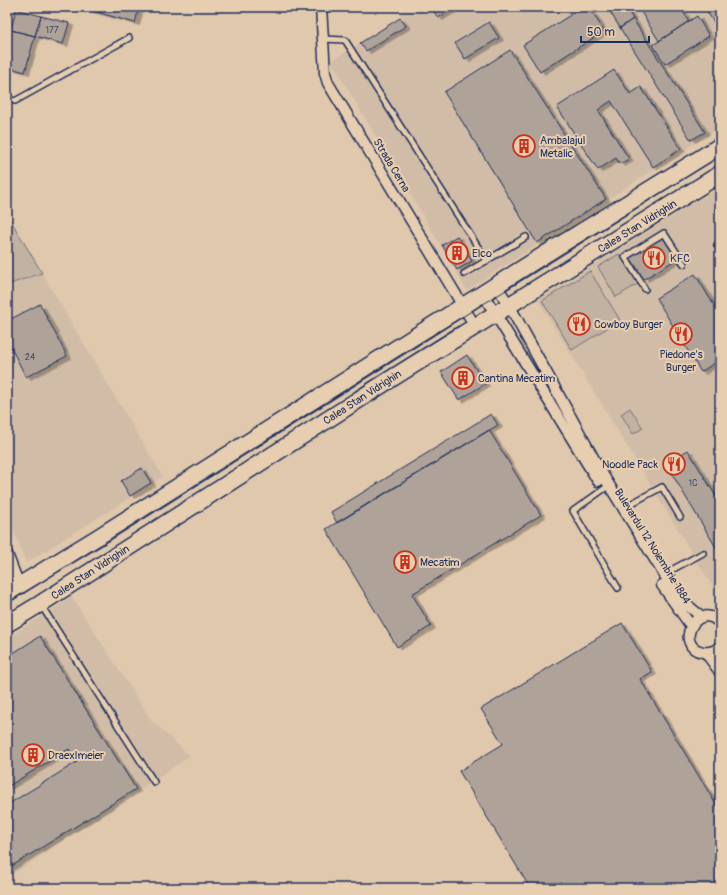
<svg xmlns="http://www.w3.org/2000/svg" width="727" height="895" font-family="Pangolin,sans-serif">
  <defs>
    <filter id="shadow"><feDropShadow dx="4.5" dy="2.5" stdDeviation="0" flood-color="#0004"/></filter>
  </defs>
  <rect width="100%" height="100%" fill="#e0c8ad"/>
  <filter id="ink" filterUnits="userSpaceOnUse"><feTurbulence type="fractalNoise" baseFrequency=".025" numOctaves="2"/><feDisplacementMap in="SourceGraphic" scale="8" xChannelSelector="R" yChannelSelector="G"/><feConvolveMatrix kernelMatrix="1 2 1 2 8 2 1 2 1" color-interpolation-filters="sRGB"/></filter>
  <g filter="url(#ink)">
    <!-- built -->
    <path fill="#d1bda7" d="M402,7H720V127L467,290L331,61L400,18Z
      M720,186V599L538,300Z
      M42,273L163,477L26,563L7,513V285Z
      M72,597L152,721L190,756L7,878V638Z"/>
    <!-- green -->
    <path fill="#c2b2a1" stroke="#6e7080" d="M7,214L42,273L7,285Z
      M619,254L638,284L616,297L598,267Z
      M590,271L620,320L572,350L542,301Z
      M630,408L643,428L633,434L621,414Z"/>
    <!-- building -->
    <path fill="#afa299" stroke="#1b2f5e" filter="url(#shadow)" d="M87,7H139L135,23L86,9Z
      M431,7H456L438,18Z
      M583,7H589L604,31L540,72L523,45Z
      M607,7H626L633,19L620,28Z
      M638,7H680L689,21L659,41Z
      M704,7H720V25L717,27Z
      M16,9L41,16L35,36L11,30Z
      M41,16L69,23L63,44L35,36Z
      M697,16L709,36L665,64L653,45Z
      M400,18L406,26L366,51L360,43Z
      M633,19L705,132L691,140L620,28Z
      M489,22L499,38L465,59L455,43Z
      M11,30L35,36L25,72L7,67V43Z
      M510,50L606,199L537,243L444,92Z
      M614,70L630,94L641,87L681,149L653,167L611,101L598,110L629,159L620,164L616,158L598,170L557,107Z
      M720,205V217L715,209Z
      M457,236L472,261L457,270L442,245Z
      M663,236L677,259L644,279L630,257Z
      M695,274L720,315V362L719,360L701,372L656,298Z
      M40,304L67,356L26,377L7,340V321Z
      M467,355L485,384L459,400L441,372Z
      M491,414L498,425L337,523L331,512Z
      M489,430L541,515L412,594L431,626L397,647L326,529Z
      M688,450L720,503V554L666,464Z
      M142,468L151,483L130,496L121,481Z
      M622,623L652,672L640,679L720,811V884L714,888H530L459,771L503,744L481,709Z
      M40,636L136,789L7,869V805L77,762L69,749L7,787V657Z"/>
    <g fill="none" stroke-linecap="round" stroke-linejoin="round">
      <!-- service casing -->
      <g stroke="#1b2f5e" stroke-width="8">
        <path id="service" d="M323,39L345,40L487,261
          M7,99L15,101L129,38
          M717,245L720,250
          M464,274L526,237
          M645,289L625,257L664,233L684,264
          M604,489L573,511L618,588
          M623,508L662,487L680,517
          M664,574L703,553
          M41,605L154,782"/>
      </g>
      <!-- minor casing -->
      <g stroke="#1b2f5e" stroke-width="13">
        <path id="minor" d="M321,7L325,73L328,83L475,326
          M496,285L509,305L601,472L664,574C675,591 686,607 703,617
          M483,294L598,481
          M7,554L19,585
          M662,585L691,626
          M720,623C696,599 673,647 703,652C710,653 716,651 720,646
          M706,653L720,672"/>
      </g>
      <!-- primary casing -->
      <g stroke="#1b2f5e" stroke-width="19">
        <path id="primary" d="M7,593L100,536L539,258L720,146
          M7,624L40,604L394,377L720,174"/>
      </g>
      <!-- service -->
      <use href="#service" stroke="#e8ceb0" stroke-width="5"/>
      <!-- minor -->
      <use href="#minor" stroke="#e8ceb0" stroke-width="10"/>
      <!-- primary -->
      <use href="#primary" stroke="#e8ceb0" stroke-width="16"/>
      <!-- tram -->
      <path stroke="#1b2f5e" stroke-width="1" d="M355,391L458,326
        M7,604L421,342L516,284L720,156"/>
    </g>
  </g>
  <!-- icons -->
  <defs>
    <g id="building-ring" transform="scale(1.15)"><circle r="9.5" fill="#e8ceb0" stroke="#c8321e" stroke-width="1.5"/><path d="M-4-6H4V6H1V3H-1V6H-4ZM-2.5-4.3h1.7v1.8h-1.7ZM.8-4.3h1.7v1.8H.8ZM-2.5-1h1.7V.8h-1.7ZM.8-1h1.7V.8H.8Z" fill="#c8321e"/></g>
    <g id="restaurant-ring" transform="scale(1.15)"><circle r="9.5" fill="#e8ceb0" stroke="#c8321e" stroke-width="1.5"/><path d="M-5-6h1v4h1v-4h1v4h1v-4h1v5L-1.5 .5V6h-2V.5L-5-1ZM5-6V6H3V1.5H1.5Q1.5-4 5-6Z" fill="#c8321e"/></g>
  </defs>
  <g fill-rule="evenodd">
    <use href="#building-ring" x="524" y="146"/>
    <use href="#building-ring" x="457" y="253"/>
    <use href="#restaurant-ring" x="654" y="258"/>
    <use href="#restaurant-ring" x="579" y="324"/>
    <use href="#restaurant-ring" x="681" y="334"/>
    <use href="#building-ring" x="463" y="378"/>
    <use href="#restaurant-ring" x="674" y="464"/>
    <use href="#building-ring" x="405" y="562"/>
    <use href="#building-ring" x="33" y="755"/>
  </g>
  <g text-anchor="middle" stroke-width="4" stroke-linejoin="round" paint-order="stroke">
    <!-- number labels -->
    <g font-size="9" fill="#404c6d">
      <text x="52" y="33">177</text>
      <text x="30" y="360">24</text>
      <text x="693" y="486">1C</text>
    </g>
    <!-- poi labels -->
    <g font-size="11" fill="#1b2f5e" stroke="#e8ceb0" text-anchor="start">
      <text x="540" y="144">Ambalajul<tspan x="540" dy="13">Metalic</tspan></text>
      <text x="472" y="257">Elco</text>
      <text x="670" y="262">KFC</text>
      <text x="594" y="328">Cowboy Burger</text>
      <text x="681" y="358" text-anchor="middle">Piedone's<tspan x="681" dy="13">Burger</tspan></text>
      <text x="478" y="382">Cantina Mecatim</text>
      <text x="658" y="468" text-anchor="end">Noodle Pack</text>
      <text x="420" y="566">Mecatim</text>
      <text x="48" y="759">Draexlmeier</text>
    </g>
    <!-- street labels -->
    <g font-size="11" fill="#1b2f5e" stroke="#e8ceb0">
      <text transform="translate(392 165) rotate(59)" y="4">Strada Cerna</text>
      <text transform="translate(637 226) rotate(-32)" y="4">Calea Stan Vidrighin</text>
      <text transform="translate(362 397) rotate(-33)" y="4">Calea Stan Vidrighin</text>
      <text transform="translate(653 546) rotate(58)" y="4">Bulevardul 12 Noiembrie 1884</text>
      <text transform="translate(90 572) rotate(-33)" y="4">Calea Stan Vidrighin</text>
    </g>
  </g>
  <!-- margin -->
  <rect width="727" height="895" fill="none" stroke="#e8ceb0" stroke-width="24"/>
  <rect x="12" y="12" width="703" height="871" fill="none" stroke="#1b2f5e" stroke-width="1.5" filter="url(#ink)"/>
  <!-- scale -->
  <path d="M581 36v6h68v-6" fill="none" stroke="#1b2f5e" stroke-width="2"/>
  <text x="587" y="36" font-size="12" fill="#1b2f5e" stroke="#e8ceb0" stroke-width="3" paint-order="stroke">50 m</text>
</svg>
